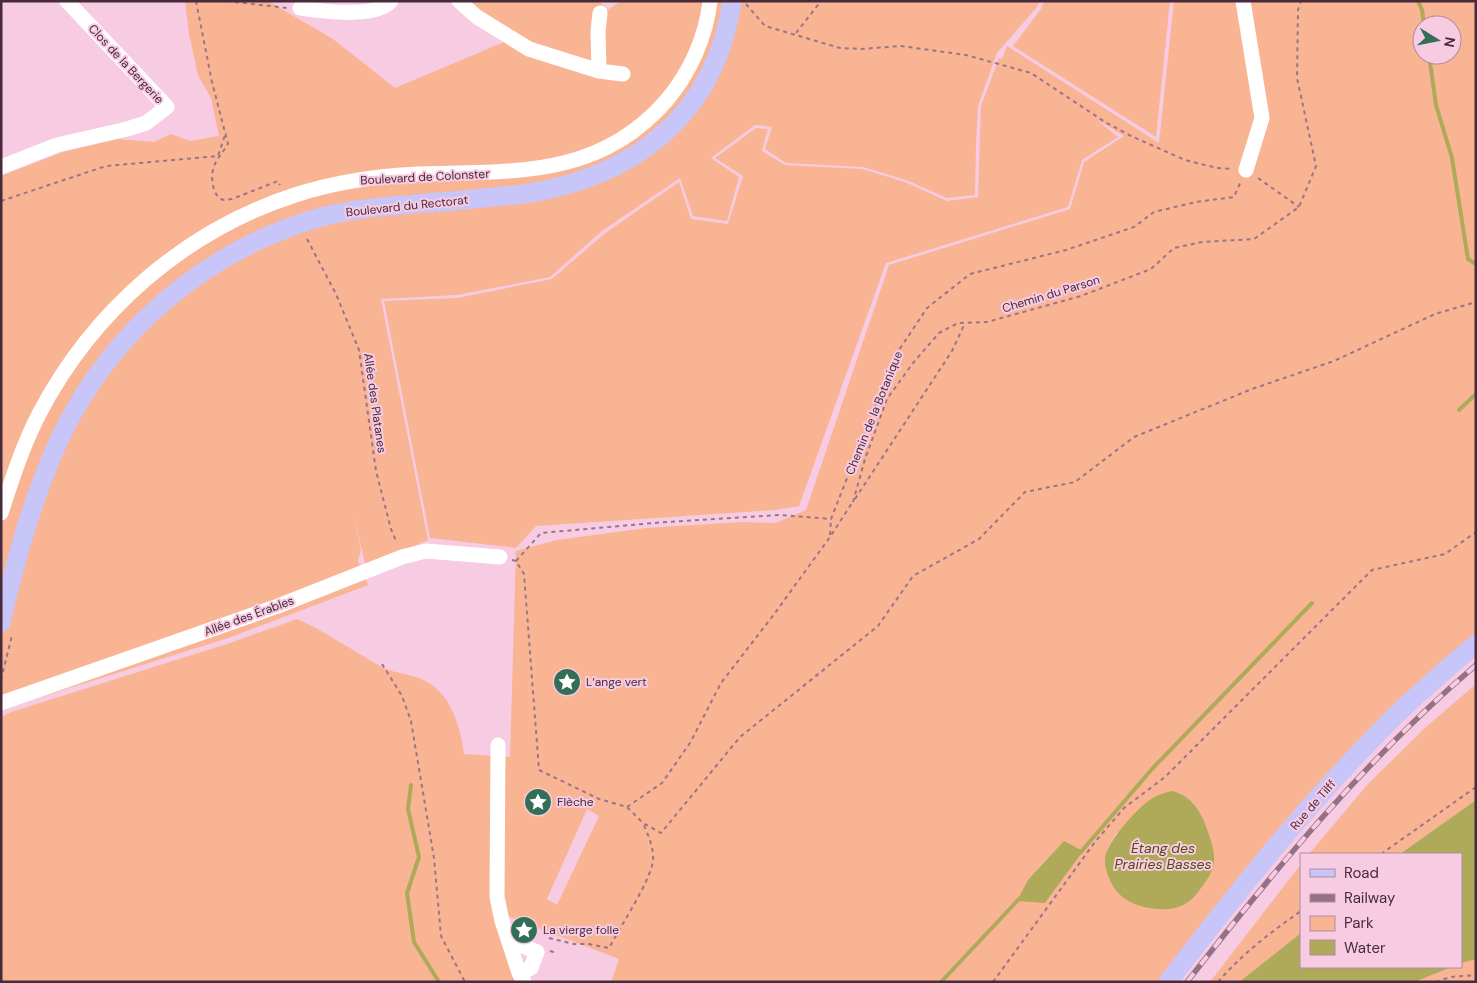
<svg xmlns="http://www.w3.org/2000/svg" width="1477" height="983" font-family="'DM Sans',sans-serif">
  <rect width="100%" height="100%" fill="#f7cbe2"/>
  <!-- green -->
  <path fill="#f9b494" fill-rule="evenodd" d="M185,1H268L333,39L395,88L516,37L468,1H600L606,11L621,1H1040L1037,7L997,53L978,106L976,144L975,195L947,198L906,180L863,167L786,163L765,149L772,127L755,125L711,158L739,177L727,221L693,216L680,178L602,231L550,277L457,295L381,299L428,540L366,567L353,513L361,550L358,561L368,585L228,638L6,708L1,697V176L63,152L117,139L154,142L171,134L190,141L219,136L211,98L198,75L189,34Z
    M1044,1H1170L1156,137L1013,46L1041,9Z
    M1174,1H1476V635L1317,788L1158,982H611L619,959L492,910L517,982H1V717L11,712L230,643L297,619C326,632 352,650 380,666C392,673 404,673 416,677C450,688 460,724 464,754L510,757L516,551L557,540L646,528L741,522L775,523L806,510L889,265L1070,209L1084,162L1124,136L1096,119L1118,137L1082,160L1068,207L886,263L799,506L775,510L536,526L516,548L430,538L384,301L457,298L552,279L604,234L679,182L691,219L728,224L743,176L715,158L756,128L768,129L762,151L785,165L862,169L905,182L947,201L978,197L981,106L999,58L1002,59L1007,46L1159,143ZM1422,25H1452V55H1422ZM1180,793L1194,804L1105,857L1109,846L1116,834ZM587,809L599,816L557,905L547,899Z
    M1476,684V800L1400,854H1309L1368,784L1426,727Z
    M1301,864V933L1239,982H1210Z
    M1472,959H1476V982H1414L1452,967H1461V963Z"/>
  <!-- water -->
  <path fill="#afaa5a" d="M1172,791C1195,796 1204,818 1210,838C1212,845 1215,853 1214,861C1213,871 1208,879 1201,888C1197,894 1192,900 1185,904C1170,913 1145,909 1130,902C1121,897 1114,890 1110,880C1107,873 1104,866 1105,858C1107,842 1137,808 1151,799C1157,795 1164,793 1172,791Z
    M1476,800V959L1461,963V854H1400Z
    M1064,841L1083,851L1045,903L1017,901L1028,880Z
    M1301,933V967H1452L1414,982H1239Z"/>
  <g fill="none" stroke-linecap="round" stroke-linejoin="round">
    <!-- stream -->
    <path stroke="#afaa5a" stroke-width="4" d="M1418,1L1422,10L1424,25
      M1429,55L1436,105L1452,158L1468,259L1476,264
      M1459,410L1476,394
      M411,785L408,809L419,857L407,893L414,942L439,982
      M1080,853L1152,769L1312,603
      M941,982L1020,898"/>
    <!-- path -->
    <path stroke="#987588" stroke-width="2" stroke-dasharray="4 4" stroke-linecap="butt" d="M196,1L212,82L228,144C224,151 218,157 215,164C210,173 211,197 224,200C225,200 231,199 232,199L278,181L280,185
      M227,1L287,8
      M746,4L765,26L840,48L861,49L901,46L966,55L1031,73L1105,122L1131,136L1185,160L1217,168L1233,169
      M796,33L821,1
      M1258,178L1299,207
      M1,201L106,166L218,156L226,132
      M307,239L336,294L359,350L376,471L391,529L397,543
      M855,499L952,351L965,323
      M853,502L865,459L887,399L913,363L939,333L958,323L987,322L1081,296L1151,269L1174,248L1202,242L1254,239L1299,207L1316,166L1297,78L1298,10L1301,1
      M830,535L831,519
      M512,560L516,561L524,574L539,770L599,799L627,807L643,823L661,833L740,737L878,626L913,576L979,539L1025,492L1075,482L1134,437L1252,389L1334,361L1435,314L1476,302
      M516,561L541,533L665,522L780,515L831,519L895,356L927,308L970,274L1066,250L1134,227L1154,212L1196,202L1234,197L1241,181
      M382,664L402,696L411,721L434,858L441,936L465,982
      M1,680L12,635
      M627,807L662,783L690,743L721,683L775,613L830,537L852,503
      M1381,854L1476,787
      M549,938L574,944H589L609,948C620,927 650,882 653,861C654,847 648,835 643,823
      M550,951L557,953
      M993,982L1095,842L1124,808L1165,777L1372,570L1445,554L1476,532
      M1218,982C1242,954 1271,932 1301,911
      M1436,982L1450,977L1476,975"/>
    <!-- minor -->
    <path stroke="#fff" stroke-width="15" d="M459,1L477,17L529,49L599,71L623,74
      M1243,1L1262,118L1246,170
      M300,8C321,11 376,19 391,1
      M599,71L598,31L600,13
      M1,167L57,145L127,129L146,123L167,107L67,1
      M1,513C12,479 23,445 39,414C93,311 184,231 295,195C335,182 376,176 418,174C512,171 598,179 666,101C690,73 706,37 710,1
      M1,703L278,606L402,557L426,551L500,557
      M498,745L497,897L502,921L519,973L524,982
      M509,940L537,952L531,968L519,973"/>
    <!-- major -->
    <path stroke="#c8c5f9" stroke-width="19" d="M1,623C17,554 38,476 73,413C127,317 218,245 325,216C358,208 393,206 426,203C459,201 492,197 524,194C634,177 715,116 732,1
      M1168,982C1241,887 1316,793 1402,709C1426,687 1451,665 1476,644"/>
    <!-- rail casing -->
    <g stroke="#947184" stroke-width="5.5">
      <path id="rail" d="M1187,982C1275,869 1367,758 1476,665"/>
    </g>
    <!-- rail -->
    <use href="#rail" stroke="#f7cbe2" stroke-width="4" stroke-dasharray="11" stroke-linecap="butt"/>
  </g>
  <!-- icons -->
  <defs>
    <g id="sight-disc" transform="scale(1.4375)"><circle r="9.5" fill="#346e57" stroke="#f7cbe2"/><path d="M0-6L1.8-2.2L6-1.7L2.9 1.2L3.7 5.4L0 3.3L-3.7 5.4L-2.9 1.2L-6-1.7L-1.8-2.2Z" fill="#fff"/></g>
  </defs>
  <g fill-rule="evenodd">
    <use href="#sight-disc" x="567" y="682"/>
    <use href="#sight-disc" x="538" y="802"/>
    <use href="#sight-disc" x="524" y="930"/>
  </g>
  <g text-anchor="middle" stroke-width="4" stroke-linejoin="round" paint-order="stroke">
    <!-- street labels -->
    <g font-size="12" fill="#472b3b" stroke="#f7cbe2">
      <text transform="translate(126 64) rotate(47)" y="4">Clos de la Bergerie</text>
      <text transform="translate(425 177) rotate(-3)" y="4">Boulevard de Colonster</text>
      <text transform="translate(407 206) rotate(-6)" y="4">Boulevard du Rectorat</text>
      <text transform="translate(1051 294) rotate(-17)" y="4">Chemin du Parson</text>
      <text transform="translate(375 403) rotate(82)" y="4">Allée des Platanes</text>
      <text transform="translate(874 413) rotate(-68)" y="4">Chemin de la Botanique</text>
      <text transform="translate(249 616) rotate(-20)" y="4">Allée des Érables</text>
      <text transform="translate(1313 805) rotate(-49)" y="4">Rue de Tilff</text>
    </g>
    <!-- poi labels -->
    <g font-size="12" fill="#472b3b" stroke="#f7cbe2" text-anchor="start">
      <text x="586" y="686">L’ange vert</text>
      <text x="557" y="806">Flèche</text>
      <text x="543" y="934">La vierge folle</text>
    </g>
    <!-- water labels -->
    <g font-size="14" font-style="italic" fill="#524d0f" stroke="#f7cbe2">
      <text x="1163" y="853">Étang des<tspan x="1163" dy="16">Prairies Basses</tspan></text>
    </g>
  </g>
  <!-- border -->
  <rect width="1477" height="983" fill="none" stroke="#472b3b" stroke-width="5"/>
  <!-- legend -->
  <rect x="1300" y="853" width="162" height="115" fill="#f7cbe2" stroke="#b18b9f"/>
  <rect x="1310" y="869" width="25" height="8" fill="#c8c5f9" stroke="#b18b9f"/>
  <text x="1344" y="878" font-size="15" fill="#472b3b">Road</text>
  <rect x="1310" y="894" width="25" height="8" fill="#947184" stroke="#b18b9f"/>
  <text x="1344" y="903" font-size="15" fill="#472b3b">Railway</text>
  <rect x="1310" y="916" width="25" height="15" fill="#f9b494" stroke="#b18b9f"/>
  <text x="1344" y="928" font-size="15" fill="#472b3b">Park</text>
  <rect x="1310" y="940" width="25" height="15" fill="#afaa5a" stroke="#b18b9f"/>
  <text x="1344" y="953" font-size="15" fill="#472b3b">Water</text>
  <!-- north arrow -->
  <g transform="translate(1437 40) rotate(100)"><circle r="24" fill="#f7cbe2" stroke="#b18b9f"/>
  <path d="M0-4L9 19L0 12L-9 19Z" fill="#346e57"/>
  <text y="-8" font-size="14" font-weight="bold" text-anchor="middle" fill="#472b3b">N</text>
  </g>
</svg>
